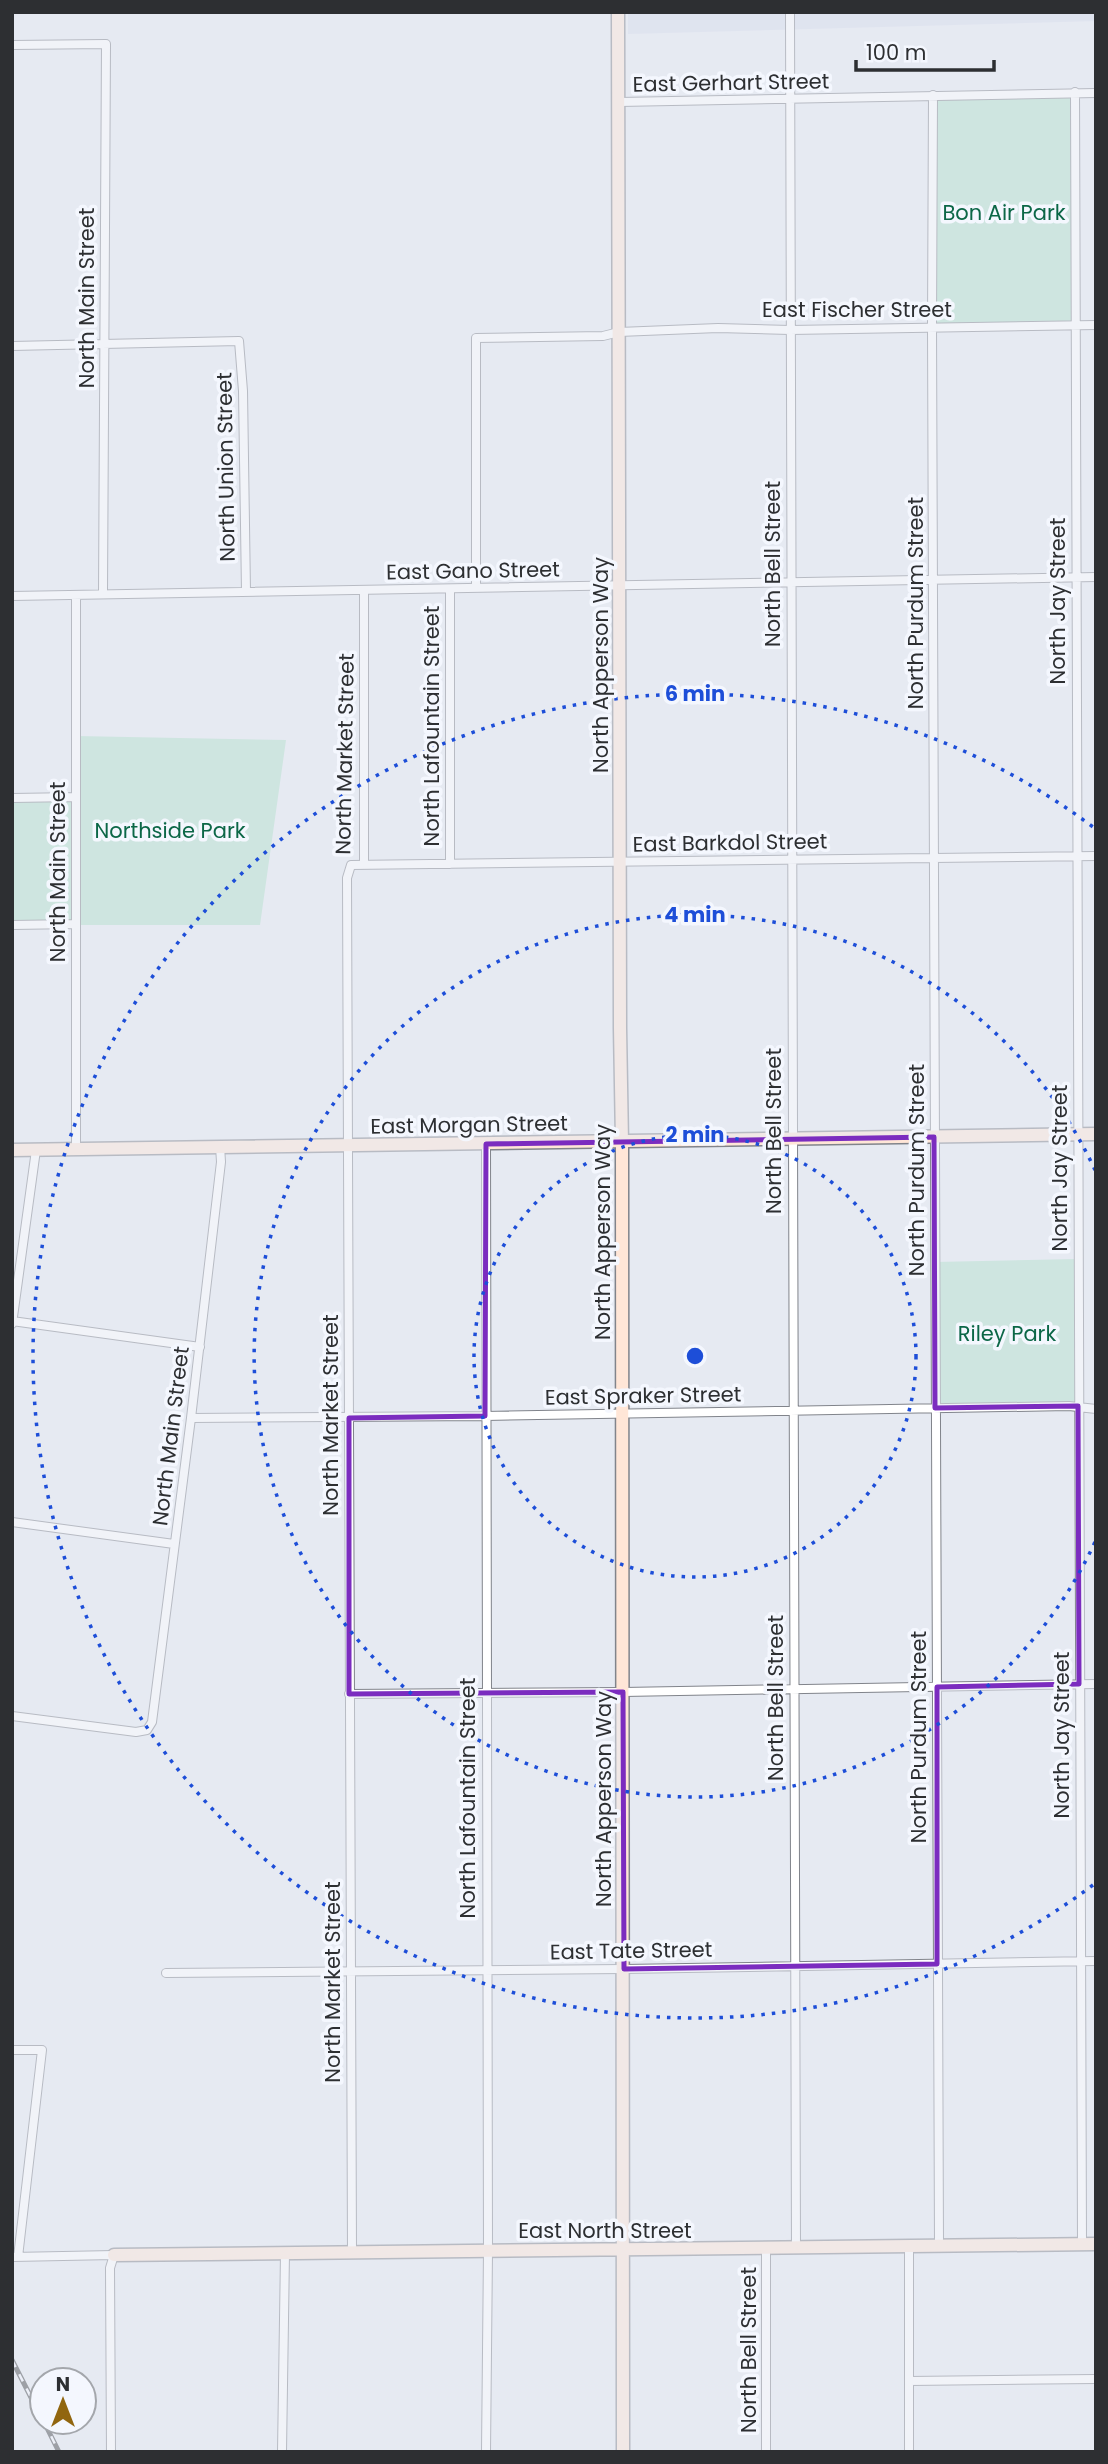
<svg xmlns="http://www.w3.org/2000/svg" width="1108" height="2464" font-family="Poppins,sans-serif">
  <rect width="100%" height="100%" fill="#e6eaf2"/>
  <!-- built -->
  <path fill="#d8ddec" d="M628,12H1096V21L628,34Z"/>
  <!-- green -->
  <path fill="#b1e1c9" d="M1075,92V326L932,327L933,95Z
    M76,736L286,740L260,925H12V797H76Z
    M1078,1259V1406L935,1408V1262Z"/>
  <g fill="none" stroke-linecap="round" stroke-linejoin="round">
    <!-- street casing -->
    <g stroke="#81848b" stroke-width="10">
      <path id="street" d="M790,13L796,2249
        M12,45L106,44L103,594
        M1075,92L1082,2244
        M933,95L932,327L939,2246
        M619,102L1096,93
        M12,346L239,341L243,391L246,592
        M476,588V338L603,336L619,332L718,328L790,330L1096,325
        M450,589V864
        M76,595V1149
        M12,596L1096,577
        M12,798L76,797
        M364,864V590
        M12,925L76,924
        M486,1144L488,2251L486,2452
        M12,1321L200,1347
        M12,1324L36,1150
        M191,1418L485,1416L1069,1406L1096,1409
        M12,1522L174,1544
        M349,1694L623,1692L1096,1684
        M12,1716L136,1732L147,1730L152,1722L191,1418L221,1162L220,1146
        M166,1973L624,1969L1096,1961
        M12,2050H42L18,2257
        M909,2246V2452
        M352,2252L347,878L351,865L1096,856
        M12,2257L114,2255L110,2268L111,2452
        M909,2381L1096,2379
        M282,2452L285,2253
        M766,2452V2249"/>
    </g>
    <!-- secondary casing -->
    <g stroke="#81848b" stroke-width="15">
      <path id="secondary" d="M618,12L620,1028L622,1142L623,2452
        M12,1150L1096,1134
        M114,2255L1096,2244"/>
    </g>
    <!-- street -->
    <use href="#street" stroke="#fff" stroke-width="8"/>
    <!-- secondary -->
    <use href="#secondary" stroke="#ffe6d7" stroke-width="12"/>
    <!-- rail casing -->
    <g stroke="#45484b" stroke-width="5">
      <path id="rail" d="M12,2360L42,2419
        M44,2422L59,2452"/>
    </g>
    <!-- rail -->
    <use href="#rail" stroke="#f4f7fe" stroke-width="2.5" stroke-dasharray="8" stroke-linecap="butt"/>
  </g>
  <!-- marked area -->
  <path d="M0 0H1108V2464H0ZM934,1137L935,1408L1078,1406L1079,1684L937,1687V1964L624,1969L623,1692L349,1694V1418L485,1416L486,1144Z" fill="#e6eaf2" fill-opacity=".55" fill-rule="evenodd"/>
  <path fill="none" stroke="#7b2cbf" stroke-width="5" stroke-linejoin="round" d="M934,1137L935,1408L1078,1406L1079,1684L937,1687V1964L624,1969L623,1692L349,1694V1418L485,1416L486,1144Z"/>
  <!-- distance rings -->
  <g fill="none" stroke="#1d4ed8" stroke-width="3.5" stroke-dasharray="3.5 7">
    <circle cx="695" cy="1356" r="221"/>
    <path d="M1095 1542A441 441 0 1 1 1095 1170"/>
    <path d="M1093 1885A662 662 0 1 1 1093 827"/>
  </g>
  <g text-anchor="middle" stroke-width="7" stroke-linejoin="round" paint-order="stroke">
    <!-- street labels -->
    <g font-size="21" fill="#2d2f32" stroke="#f4f7fe">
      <text transform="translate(731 83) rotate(-1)" y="7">East Gerhart Street</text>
      <text transform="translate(87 298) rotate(-90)" y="7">North Main Street</text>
      <text x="857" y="317">East Fischer Street</text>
      <text transform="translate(226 467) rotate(-91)" y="7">North Union Street</text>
      <text transform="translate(773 564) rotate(-90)" y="7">North Bell Street</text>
      <text transform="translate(473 571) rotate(-1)" y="7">East Gano Street</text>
      <text transform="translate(1058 601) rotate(-90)" y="7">North Jay Street</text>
      <text transform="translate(916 603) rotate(-90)" y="7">North Purdum Street</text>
      <text transform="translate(601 665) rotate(-90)" y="7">North Apperson Way</text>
      <text transform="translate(432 726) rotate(-90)" y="7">North Lafountain Street</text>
      <text transform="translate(345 754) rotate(-89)" y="7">North Market Street</text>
      <text transform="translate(730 843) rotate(-1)" y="7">East Barkdol Street</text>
      <text transform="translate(58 872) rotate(-90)" y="7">North Main Street</text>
      <text transform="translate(469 1125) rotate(-1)" y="7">East Morgan Street</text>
      <text transform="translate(774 1131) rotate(-90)" y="7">North Bell Street</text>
      <text transform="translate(1060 1168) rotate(-90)" y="7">North Jay Street</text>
      <text transform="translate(917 1170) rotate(-90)" y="7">North Purdum Street</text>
      <text transform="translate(603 1232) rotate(-90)" y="7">North Apperson Way</text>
      <text transform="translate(643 1396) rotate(-1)" y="7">East Spraker Street</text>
      <text transform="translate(331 1415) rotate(-90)" y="7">North Market Street</text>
      <text transform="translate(171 1436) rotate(-83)" y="7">North Main Street</text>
      <text transform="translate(776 1698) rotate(-90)" y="7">North Bell Street</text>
      <text transform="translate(1062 1735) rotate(-90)" y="7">North Jay Street</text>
      <text transform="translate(919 1737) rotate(-90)" y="7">North Purdum Street</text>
      <text transform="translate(468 1798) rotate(-90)" y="7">North Lafountain Street</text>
      <text transform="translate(604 1799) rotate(-90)" y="7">North Apperson Way</text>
      <text transform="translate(631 1951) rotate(-1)" y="7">East Tate Street</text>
      <text transform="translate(333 1982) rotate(-90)" y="7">North Market Street</text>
      <text x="605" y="2238">East North Street</text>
      <text transform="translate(749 2350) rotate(-90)" y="7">North Bell Street</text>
    </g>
    <!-- park labels -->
    <g font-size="21" fill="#0c6747" stroke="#f4f7fe">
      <text x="1004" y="220">Bon Air Park</text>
      <text x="170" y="838">Northside Park</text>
      <text x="1007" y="1341">Riley Park</text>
    </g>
  </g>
  <circle cx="695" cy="1356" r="10" fill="#1d4ed8" stroke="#f4f7fe" stroke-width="3.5"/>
  <g font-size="21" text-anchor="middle" font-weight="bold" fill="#1d4ed8" stroke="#f4f7fe" stroke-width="7" stroke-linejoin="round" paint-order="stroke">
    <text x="695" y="701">6 min</text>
    <text x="695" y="922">4 min</text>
    <text x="695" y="1142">2 min</text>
  </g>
  <!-- border -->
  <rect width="1108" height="2464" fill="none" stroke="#2d2f32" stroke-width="28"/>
  <!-- north arrow -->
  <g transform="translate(63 2401)"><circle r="33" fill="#f4f7fe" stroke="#a4a7ac" stroke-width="2"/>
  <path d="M0-5L12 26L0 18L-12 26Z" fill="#91660f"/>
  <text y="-10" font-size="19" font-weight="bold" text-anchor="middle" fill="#2d2f32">N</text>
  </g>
  <!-- scale -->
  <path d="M856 60v10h138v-10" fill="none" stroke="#2d2f32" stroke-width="3.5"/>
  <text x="866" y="60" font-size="21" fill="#2d2f32" stroke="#f4f7fe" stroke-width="5" paint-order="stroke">100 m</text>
</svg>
